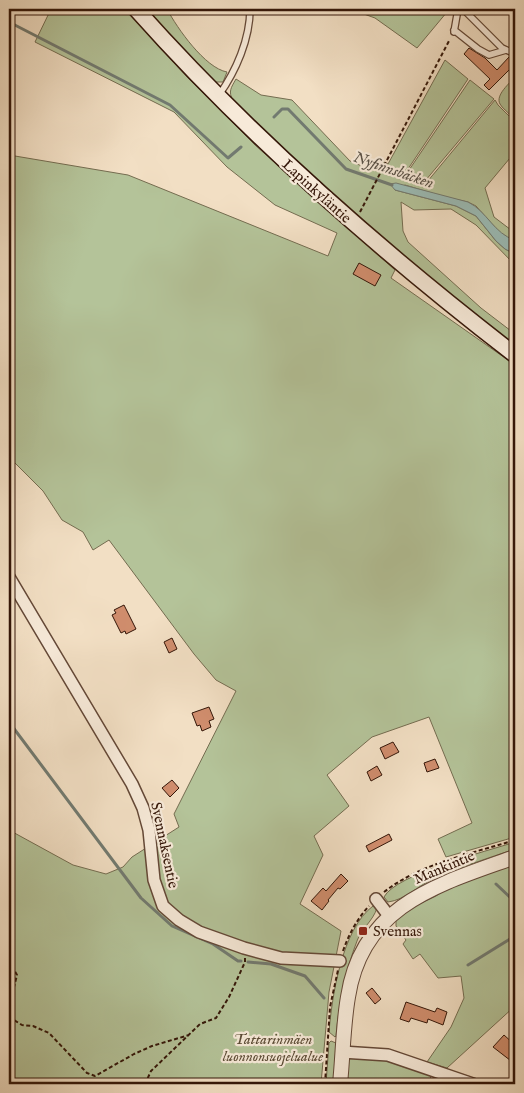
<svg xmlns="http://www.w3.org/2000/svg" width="524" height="1093" font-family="'IM FELL English',serif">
  <rect width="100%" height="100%" fill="#f2dfc4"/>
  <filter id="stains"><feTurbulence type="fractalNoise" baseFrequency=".004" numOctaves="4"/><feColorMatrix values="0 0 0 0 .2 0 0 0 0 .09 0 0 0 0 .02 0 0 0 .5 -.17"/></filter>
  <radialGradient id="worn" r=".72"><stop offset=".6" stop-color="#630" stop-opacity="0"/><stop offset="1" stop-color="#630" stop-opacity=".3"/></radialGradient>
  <!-- green -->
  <path fill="#b4c399" stroke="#746c50" d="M51,9H125L187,77L255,145L395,270L391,278L515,365V837L446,857L438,839L472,823L429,717L372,737L327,775L349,806L314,836L323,855L300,904L341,931L329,992L321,1084H9V830L73,865L106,874L123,867L132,857L179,827L174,814L236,691L216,680L194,654L109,540L93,550L83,532L62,520L43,491L9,457V155L128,175L328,256L337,233L275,205L227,167L174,112L35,42Z
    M146,9H167C177,28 205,68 227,72L223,82H214Z
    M350,9H443L447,12L417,48L375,18Z
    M445,60L468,79L406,172L407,173L470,80L494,99L425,181L427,182L495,100L498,105L514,121L515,120V152L485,188L494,217L515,233V240L508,238L499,232L476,206L468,202L445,197L405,185L395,190L456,206L476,216L496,241L505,249L515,254V265L476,225L451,209L414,210L401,202L403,231L408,242L481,308L515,334V347C461,303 407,260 354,214C312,178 272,139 233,101C228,91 231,88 236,79L261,95L292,100L350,161L369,169L379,166L382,161L388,164Z
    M515,77V116H511C508,112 502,108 500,104C495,95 510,83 515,77Z
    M515,842V849C488,858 461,867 435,878C419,885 405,900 388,902L384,897C396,874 488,851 515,842Z
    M515,861V1006L447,1068L427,1062L451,1027L464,998L461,976L438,978L420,954L413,959L403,944L406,940L396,926V918L403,912L436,896L460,880Z
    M373,906L377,908C373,921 361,929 357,941C345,972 339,1003 336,1036L335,1037L329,1032C332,996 342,929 373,906Z
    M331,1041L336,1043L334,1084H326L329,1043Z
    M367,1056L433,1073L427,1084H347L346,1072L349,1059L357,1057Z"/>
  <!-- water -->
  <path fill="#9bbcb6" stroke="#727a70" d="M396,183L468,202C487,211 494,234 515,240V254L505,249L496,241L476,216L456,206L395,190L390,184Z"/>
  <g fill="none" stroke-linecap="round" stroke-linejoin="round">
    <!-- stream -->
    <path stroke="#727a70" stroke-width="3" d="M9,22L170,105L228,158L241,147
      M274,117L282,109H288L346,169L392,185
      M9,728L12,726L141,898L172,926L213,944L238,961H241
      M496,884L515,902
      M248,962L271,964L305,976L324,998
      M468,965L515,936"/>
  </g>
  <!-- building -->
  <path fill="#d08d6d" stroke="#341608" d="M469,48L485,58L497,70L509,57L515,64L489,90L484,85L490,79L464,54Z
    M359,263L381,275L375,286L353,274Z
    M124,605L136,629L126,634L125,631L121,633L112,615L116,613L114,610Z
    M172,638L177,649L169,653L164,642Z
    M209,707L214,719L209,721L211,727L202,731L200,725L197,726L192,713Z
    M393,742L399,752L385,759L380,748Z
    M435,759L439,768L427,772L424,763Z
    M377,766L382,775L371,781L367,772Z
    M172,780L179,788L170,797L162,788Z
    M389,834L392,840L369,852L366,846Z
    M341,874L348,881L340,889L338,888L328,900L329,901L322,910L311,901L323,888L326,891Z
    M372,988L381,999L375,1004L366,993Z
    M406,1002L435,1012L437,1008L447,1012L443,1025L428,1019L427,1023L411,1018L409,1022L400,1019Z
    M504,1035L515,1045V1064L493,1047Z"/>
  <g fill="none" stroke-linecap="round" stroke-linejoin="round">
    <!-- service casing -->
    <g stroke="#644837" stroke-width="8">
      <path id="service" d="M463,9L502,48L511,52L515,56
        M454,30L478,49L489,55L506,50
        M454,32L458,9
        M219,95C236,71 250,39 250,9"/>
    </g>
    <!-- minor casing -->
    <g stroke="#644837" stroke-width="14">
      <path id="minor" d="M9,577L132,784L143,808L149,830L154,880L163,906L179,920L199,932L244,948L281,958L340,961
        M376,899L389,916
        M342,1052L388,1055L473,1084"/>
    </g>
    <!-- tertiary casing -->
    <g stroke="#644837" stroke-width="16">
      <path id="tertiary" d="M340,1084C343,1055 343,1026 348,997C362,904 440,884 515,857"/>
    </g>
    <!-- secondary casing -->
    <g stroke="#341608" stroke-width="18">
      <path id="secondary" d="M136,9C250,137 379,250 515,355"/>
    </g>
    <!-- path -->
    <path stroke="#341608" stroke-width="2" stroke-dasharray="4 2.5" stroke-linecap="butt" d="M360,212L450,39
      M384,892C421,863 471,854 515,840
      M9,943L13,946L10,963L17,975L9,1007
      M343,951C349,934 357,919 369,906
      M9,1017L22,1025L33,1026L49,1033L87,1073L95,1076L134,1054L152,1046L189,1035
      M9,1082L12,1084
      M145,1084L151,1071L200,1024L216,1018L229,997L245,962V958
      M325,1084L330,1007L338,970"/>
    <!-- service -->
    <use href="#service" stroke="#f7ead9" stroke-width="5.5"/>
    <!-- minor -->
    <use href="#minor" stroke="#f7ead9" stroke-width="11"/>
    <!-- tertiary -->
    <use href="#tertiary" stroke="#f7ead9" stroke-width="14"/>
    <!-- secondary -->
    <use href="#secondary" stroke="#f7ead9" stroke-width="15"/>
  </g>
  <!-- markers -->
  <rect fill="#8f2418" stroke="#f7ead9" stroke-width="2" x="358" y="926" width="10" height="10" rx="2.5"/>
  <g text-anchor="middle" stroke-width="4.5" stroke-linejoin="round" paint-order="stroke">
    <!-- street labels -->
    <g font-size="15" fill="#341608" stroke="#f7ead9">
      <text transform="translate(317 191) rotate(42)" y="5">Lapinkyläntie</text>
      <text transform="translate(165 845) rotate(78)" y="5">Svennaksentie</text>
      <text transform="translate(444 867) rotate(-23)" y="5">Mankintie</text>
    </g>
    <!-- poi labels -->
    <g font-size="15" fill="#341608" stroke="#f7ead9" text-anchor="start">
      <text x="373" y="936">Svennas</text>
    </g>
    <!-- park labels -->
    <g font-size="15" font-style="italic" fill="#5a4a34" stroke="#f7ead9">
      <text x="273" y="1044">Tattarinmäen<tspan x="273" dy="17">luonnonsuojelualue</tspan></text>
    </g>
    <!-- water labels -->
    <g font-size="16" font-style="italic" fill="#585045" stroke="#f7ead9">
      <text transform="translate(394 169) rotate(19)" y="6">Nyfinnsbäcken</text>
    </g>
  </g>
  <!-- margin -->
  <rect width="524" height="1093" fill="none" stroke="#f2dfc4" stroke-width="30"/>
  <rect x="10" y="10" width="504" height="1073" fill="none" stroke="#341608" stroke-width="2.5"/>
  <rect x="15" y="15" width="494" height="1063" fill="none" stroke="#341608"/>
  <rect width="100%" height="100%" filter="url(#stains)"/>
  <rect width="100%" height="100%" fill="url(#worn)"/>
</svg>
